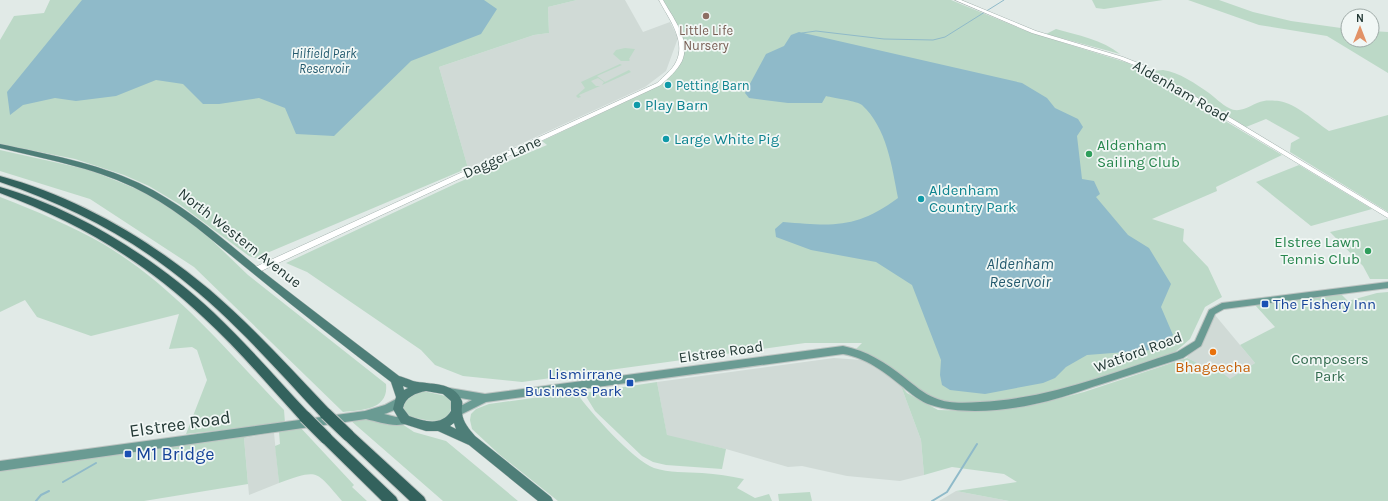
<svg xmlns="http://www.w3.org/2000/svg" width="1388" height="501" font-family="Karla,sans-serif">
  <rect width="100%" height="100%" fill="#e1eae7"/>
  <!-- built -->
  <path fill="#d0dad6" d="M577,0H625L643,32L670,22L678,38L666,71L645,87L468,168L439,67L534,35L549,33L548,7Z
    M1215,315L1255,363L1230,380L1211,364L1204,366L1187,358L1188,355L1199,348L1203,343Z
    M834,358L862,360L872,364L901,386L921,440L924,475L900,481L847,476L802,466L788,467L726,449L667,436L657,382Z
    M274,433L279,483L249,495L244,438Z
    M956,491L1009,501H939Z"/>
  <!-- green -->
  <path fill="#bcd9c7" d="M50,0H577L548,7L549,33L534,35L439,67L468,168L267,253L272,259L264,261L249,256L179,204L149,186L124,175L75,159L0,144V40L14,16L44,13Z
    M662,0H951L1029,32L1128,63L1282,155L1216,187L1217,191L1152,219L1184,229L1183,241L1208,267L1222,297L1205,307L1190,339L1174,353L1063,390L1027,399L950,404L930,398L873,356L856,349L862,343H805L522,382L463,376L435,365L421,350L307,272L286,263L457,183L547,145L542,141L659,86C700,55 683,36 662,0Z
    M1092,0H1163L1104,9L1096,8Z
    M1188,0H1219L1253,12L1291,21L1348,29V40H1372V31L1388,32V73L1327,36L1259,25Z
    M1056,29C1077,35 1103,40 1120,54L1046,34Z
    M625,48L635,49L629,59L630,60L629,61H621L613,54L616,50Z
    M620,64L622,65L597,76L605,82L629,70L631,72L602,85L604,82L598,78L591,81L596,86H600L579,95L581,97L578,98L576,96L585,88L581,82Z
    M1163,70C1179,72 1196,84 1209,93C1216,98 1221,104 1229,108C1241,115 1252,103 1264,101C1268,100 1275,101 1279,101C1297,104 1314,121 1329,131L1388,115V212L1290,152L1291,143L1300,138L1266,119L1246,127L1153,71Z
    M0,150L90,170L144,192L170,207L195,224L248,275L386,384C389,410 362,410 343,412L194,267L90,199L0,171Z
    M1299,165L1372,209L1311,226L1256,182Z
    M0,197C36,211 72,226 105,245C176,288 228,352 284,410L285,423L186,434L207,380L197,350L192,347L169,349L179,314L91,336L37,317L25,300L0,312Z
    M1388,219V279H1370L1363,266L1330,232Z
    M1388,292V501H1009L956,491L1017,482L1004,474L952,467L924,475L921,440L901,386L907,393L938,410L973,411L1035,405L1084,392L1187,358L1204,366L1211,364L1230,379L1255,363L1240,345L1275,327L1255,305L1341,294L1348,301L1377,293Z
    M657,382L667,435L726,449L722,469L666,465L653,462L642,456L595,411L584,393Z
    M423,391L446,396L452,401C451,422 438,423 421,419C417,418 410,418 407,414C396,403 415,394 423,391Z
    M576,392C589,411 633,460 654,468C669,473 686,472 702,473C717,474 730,476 744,479L737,488L755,498L769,494L772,501H558L500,455L472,429L470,420L471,414L476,409L489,404Z
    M361,419L402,424L414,432L446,441L518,501H443L350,420Z
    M299,426L354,485L352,487L367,501H342C315,470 319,469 279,483L275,446L280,444L279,432L283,429Z
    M263,431L264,434L244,438L248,484L144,501H0V469Z
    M810,492L812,501H779L778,494Z"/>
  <!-- water -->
  <path fill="#8fbac9" d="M82,0H484L497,9L481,34L411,61L334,136L296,134L285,108L259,98L219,104H203L183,84L156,80L116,96L76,101L55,98L23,105L10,115L7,92Z
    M799,32L1022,83L1047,98L1055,108L1078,119L1083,127L1077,136L1082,179L1094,181L1100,194L1096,197L1128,235L1149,248L1171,284L1161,307L1173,335L1151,350L1087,355L1066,367L1055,378L1043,383L985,394L950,390L942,385L940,375L941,360L912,285L876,262L811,250L776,237L775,229L783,222C833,226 856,229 898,198C892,167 887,128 862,105C857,101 834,98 826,96L822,103H788L749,98L745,93L766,54L784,46L791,35Z"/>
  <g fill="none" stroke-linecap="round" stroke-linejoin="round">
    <!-- stream-far1 -->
    <path stroke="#8fbac9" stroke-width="1" d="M802,33L816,31L884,39L933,40L945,37L1004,0"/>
    <!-- stream -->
    <path stroke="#8fbac9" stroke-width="2" d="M63,482L96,463
      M36,501L41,495L49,491
      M932,501L947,492L977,444"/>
    <!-- tertiary casing -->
    <g stroke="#a4b1ae" stroke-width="1">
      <path id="tertiary" d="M659,0H663C673,18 691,40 682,61C677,71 668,78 661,85L259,272H253L252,270L253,268L657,83C664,76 672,70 676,62C687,41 668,18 659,0Z
        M955,0H961L1036,31L1123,57L1143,65L1388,213V218L1139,67L1119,59L1032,33Z"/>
    </g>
    <!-- primary casing -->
    <g stroke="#bdc4c2" stroke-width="2">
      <path id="primary" d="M1388,282V288L1224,309L1215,314L1201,346L1183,358C1158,366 1133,374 1108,382C1088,388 1068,396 1048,401C1013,410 965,416 931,405C921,402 911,394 903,387C884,372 867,358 843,354L486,402L458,416L455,415L453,412L455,409L472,400L449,396L446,395L444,392L446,389L449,388L485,394L843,346C867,351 885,362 905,378C914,385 924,394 935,398C948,404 965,403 980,402C1048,399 1112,373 1177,352L1195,341L1209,310L1222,303Z
        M400,397L403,398L405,401C401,408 391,412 384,414L396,417L405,416L408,417L410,420L408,423C395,428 379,422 366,419L0,471V461L365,411L385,405Z"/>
    </g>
    <!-- trunk casing -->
    <g stroke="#bdc4c2" stroke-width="1">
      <path id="trunk" d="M0,144C47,154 96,163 139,183C185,205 223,239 262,271C307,306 353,341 399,376C403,377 408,379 413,381C430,385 454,381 462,401C463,405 461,408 462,413C463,422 469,429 475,436L551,497L553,501H538L469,445L438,431H426L401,423L393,409L396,397L391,382C345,347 300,312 255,275C216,244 179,209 133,187C91,167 45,159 0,148ZM403,386L408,388L404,390ZM426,391L443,394L451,401V411C441,427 424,421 409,416L403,408C405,397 416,393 426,391ZM454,423L456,429L450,426Z"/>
    </g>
    <!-- motorway casing -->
    <g stroke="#bdc4c2" stroke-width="2">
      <path id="motorway" d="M0,176C77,197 149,239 210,290C253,327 291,369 330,410L332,414L330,418L326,419L322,418C276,369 232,318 179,277C125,234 65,204 0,182Z
        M0,187C77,209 155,258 213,312C247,344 277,379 309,413L311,417L309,421L305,422L301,421C269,386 238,349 203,317C144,261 76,221 0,193Z
        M348,429L352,431L424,497L426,501H410L344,439L342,435L344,431Z
        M326,432L330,434L396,497L398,501H382L322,442L320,438L322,434Z"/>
    </g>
    <!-- tertiary -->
    <use href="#tertiary" fill="#fff" fill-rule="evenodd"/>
    <!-- primary -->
    <use href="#primary" fill="#6a9b93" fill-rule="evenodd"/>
    <!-- trunk -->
    <use href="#trunk" fill="#4e7e78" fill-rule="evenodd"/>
    <!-- motorway -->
    <use href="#motorway" fill="#33625d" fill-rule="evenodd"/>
    <!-- motorway-bridge casing -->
    <g stroke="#bdc4c2" stroke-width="14" stroke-linecap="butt">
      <path id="motorway-bridge" d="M326,414L348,435
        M305,417L326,438"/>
    </g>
    <!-- motorway-bridge -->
    <use href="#motorway-bridge" stroke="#33625d" stroke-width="12"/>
  </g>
  <!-- markers -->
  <circle fill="#8d6e63" stroke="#f1f7f5" stroke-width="1.5" cx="706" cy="16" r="4"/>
  <g fill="#0f9aa8" stroke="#f1f7f5" stroke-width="1.5">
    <circle cx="668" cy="85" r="4"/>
    <circle cx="637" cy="105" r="4"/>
    <circle cx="666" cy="139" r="4"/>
    <circle cx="921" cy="199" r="4"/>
  </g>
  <g fill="#2e9e5b" stroke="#f1f7f5" stroke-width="1.5">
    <circle cx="1089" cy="154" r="4"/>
    <circle cx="1368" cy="251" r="4"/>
  </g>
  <g fill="#1a4fb4" stroke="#f1f7f5" stroke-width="1.5">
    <rect x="1261" y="300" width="8" height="8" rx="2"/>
    <rect x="626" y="379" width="8" height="8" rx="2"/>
    <rect x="124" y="450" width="8" height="8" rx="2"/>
  </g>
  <circle fill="#e8710a" stroke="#f1f7f5" stroke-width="1.5" cx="1213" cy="352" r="4"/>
  <g text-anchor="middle" stroke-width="3.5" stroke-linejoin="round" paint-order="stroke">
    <!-- far-education labels -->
    <g font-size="13" fill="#785e54" stroke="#f1f7f5">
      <text x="706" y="35">Little Life<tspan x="706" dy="15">Nursery</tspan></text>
    </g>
    <!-- far-water labels -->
    <g font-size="13" font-style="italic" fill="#245a6e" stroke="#f1f7f5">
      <text x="324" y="58">Hilfield Park<tspan x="324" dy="15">Reservoir</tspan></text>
    </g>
    <!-- far-culture labels -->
    <g font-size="13" fill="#0d838f" stroke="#f1f7f5" text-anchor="start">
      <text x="676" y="90">Petting Barn</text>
    </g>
    <!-- street labels -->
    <g font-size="15" fill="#233935" stroke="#f1f7f5">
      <text transform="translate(1181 91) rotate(30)" y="5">Aldenham Road</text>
      <text transform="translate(502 157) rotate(-24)" y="5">Dagger Lane</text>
      <text transform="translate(240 238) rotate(38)" y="5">North Western Avenue</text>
      <text transform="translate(721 352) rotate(-8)" y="5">Elstree Road</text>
      <text transform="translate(1138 352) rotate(-20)" y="5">Watford Road</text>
    </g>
    <!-- culture labels -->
    <g font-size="15" fill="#0d838f" stroke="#f1f7f5" text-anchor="start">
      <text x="645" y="110">Play Barn</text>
      <text x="674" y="144">Large White Pig</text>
      <text x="929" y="195">Aldenham<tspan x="929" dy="17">Country Park</tspan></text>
    </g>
    <!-- leisure labels -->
    <g font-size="15" fill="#27864d" stroke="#f1f7f5" text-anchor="start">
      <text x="1097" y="150">Aldenham<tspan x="1097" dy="17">Sailing Club</tspan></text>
      <text x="1360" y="247" text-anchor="end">Elstree Lawn<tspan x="1360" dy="17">Tennis Club</tspan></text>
    </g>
    <!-- transit labels -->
    <g font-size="15" fill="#164399" stroke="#f1f7f5" text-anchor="start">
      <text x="1273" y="309">The Fishery Inn</text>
      <text x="622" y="379" text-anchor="end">Lismirrane<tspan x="622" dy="17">Business Park</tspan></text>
    </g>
    <!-- park labels -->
    <g font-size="15" fill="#326b4e" stroke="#f1f7f5">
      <text x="1330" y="364">Composers<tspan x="1330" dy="17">Park</tspan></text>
    </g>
    <!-- food labels -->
    <g font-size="15" fill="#c56008" stroke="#f1f7f5">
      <text x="1213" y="372">Bhageecha</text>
    </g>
    <!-- water labels -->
    <g font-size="16" font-style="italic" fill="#245a6e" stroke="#f1f7f5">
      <text x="1020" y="269">Aldenham<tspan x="1020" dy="18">Reservoir</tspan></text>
    </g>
    <!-- near-street labels -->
    <g font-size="18" fill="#233935" stroke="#f1f7f5">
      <text transform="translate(180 424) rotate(-8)" y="6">Elstree Road</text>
    </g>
    <!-- near-transit labels -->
    <g font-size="18" fill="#164399" stroke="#f1f7f5" text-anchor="start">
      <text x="136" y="460">M1 Bridge</text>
    </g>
  </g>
  <!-- north arrow -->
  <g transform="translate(1360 28)"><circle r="19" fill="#f1f7f5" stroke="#9faba8"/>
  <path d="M0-3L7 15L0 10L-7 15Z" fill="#e29267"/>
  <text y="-6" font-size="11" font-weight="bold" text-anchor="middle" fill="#233935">N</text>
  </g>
</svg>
